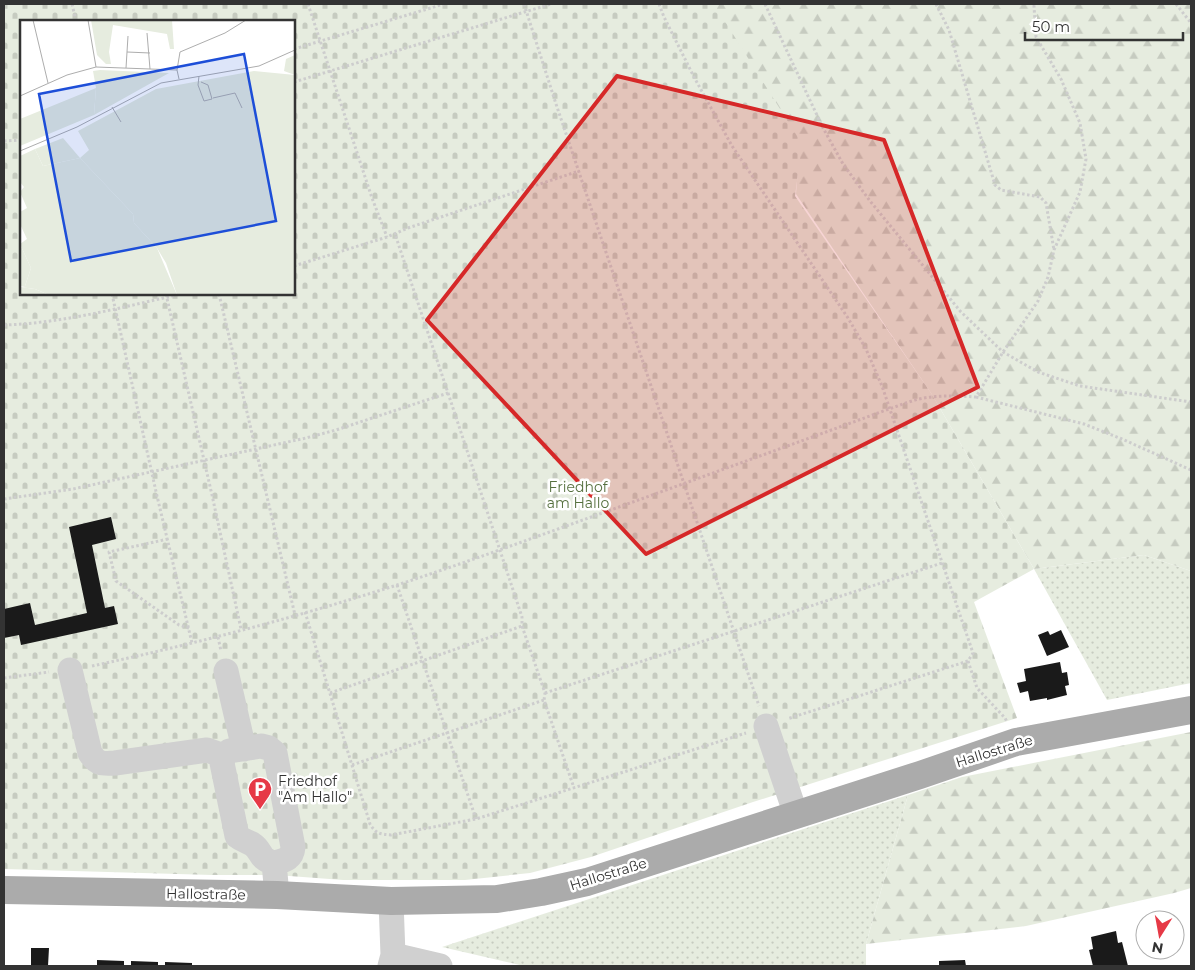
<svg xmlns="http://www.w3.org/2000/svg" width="1195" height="970" font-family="Montserrat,sans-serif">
  <defs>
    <pattern id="grass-dots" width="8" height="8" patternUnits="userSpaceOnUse" patternTransform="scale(1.25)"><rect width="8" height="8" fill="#e6ecdf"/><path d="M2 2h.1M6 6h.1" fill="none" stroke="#c6cbc0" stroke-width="1.8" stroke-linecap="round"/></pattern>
    <pattern id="forest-firs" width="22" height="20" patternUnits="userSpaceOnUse" patternTransform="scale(1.25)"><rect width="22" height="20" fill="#e6ecdf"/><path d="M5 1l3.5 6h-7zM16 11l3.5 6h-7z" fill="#c6cbc0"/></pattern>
    <pattern id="cemetery-stones" width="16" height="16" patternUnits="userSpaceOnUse" patternTransform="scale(1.25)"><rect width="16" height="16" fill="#e6ecdf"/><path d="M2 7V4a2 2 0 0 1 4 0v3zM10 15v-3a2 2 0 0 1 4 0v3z" fill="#c6cbc0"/></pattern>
  </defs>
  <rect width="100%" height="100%" fill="#fff"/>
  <!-- grass -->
  <path fill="url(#grass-dots)" d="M1144,555L1191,571V683L1107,700L1034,569Z
    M908,795L866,944V966H524L442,947Z"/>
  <!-- forest -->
  <path fill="url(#forest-firs)" d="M713,4H1191V571L1144,555L1034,569L931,393L796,194L800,144Z
    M1191,732V888L1174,893L1026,926L866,944L908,795L962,777Z"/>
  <!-- cemetery -->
  <path fill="url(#cemetery-stones)" fill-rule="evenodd" d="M4,4H714L802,144L795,196L931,393L1034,569L974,602L1017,718L753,802L591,857L530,873L465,880H343L276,875H212L4,869ZM21,21H294V294H21Z"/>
  <!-- building -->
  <path fill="#1a1a1a" d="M111,517L116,539L92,545L105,608L114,606L118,624L21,645L19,635L4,638V609L30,603L35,625L87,613L69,527Z
    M1061,630L1069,647L1047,656L1038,635L1048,631L1050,635Z
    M1060,662L1062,673L1067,672L1069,685L1065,686L1067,695L1047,700V698L1030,701L1028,691L1020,693L1017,683L1026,681L1024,669Z
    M1116,931L1118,943L1122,942L1128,966H1093L1089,950L1093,949L1091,937Z
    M31,948H49L48,966H31Z
    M97,960L124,961V966H97Z
    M965,960L966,966H939V961Z
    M131,961L158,962V966H131Z
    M165,962L192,963V966H165Z"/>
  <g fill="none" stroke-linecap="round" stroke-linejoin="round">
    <!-- path -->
    <path stroke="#cdcdcd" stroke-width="3" stroke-dasharray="2.5 2.5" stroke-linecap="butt" d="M72,4L76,21
      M308,4L372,198L387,237
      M524,4L556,104L759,706
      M659,4L664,17L694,77L732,146L848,318L866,349L882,386L973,653L968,661L787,719
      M765,4L822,126L843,164L870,201L961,312L1003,352L1038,372L1080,386L1191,402
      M936,4L949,30L995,185L1001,190L1040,197L1046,203L1054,250
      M1176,4L1191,23
      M294,49L444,4
      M294,82L551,4
      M4,141L21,140
      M294,266L387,237L408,228L579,171
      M112,294L157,496L192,643
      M166,294L212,495L241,629
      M219,294L295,615
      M4,325C64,323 123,307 181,294
      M448,393L522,617V626L545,693L544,700L574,788
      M976,397L1084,424L1122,439L1191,470
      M4,499L73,489L306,438L336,430L448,393L395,234
      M168,539L109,552L116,581L179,625L189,628
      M397,585L476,819
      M305,612L370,824C376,834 380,834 391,835L476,819L746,733
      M218,637L221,651
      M968,661L977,688L1005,718L1007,722
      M92,666C195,644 297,617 397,585C468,562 538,536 608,511C702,477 796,443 889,409C901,405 912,400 924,398C941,395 959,396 976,397L1003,352L1038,301L1048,277L1054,250L1080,192L1086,159L1080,123L1061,79L1036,37L1034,6L1035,4
      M4,678L49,672
      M330,693L522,626
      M545,693L942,563
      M352,765L544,700"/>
    <!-- minor -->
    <path stroke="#d0d0d0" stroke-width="25" d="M70,670L90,753C97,764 102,764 115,763L207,750L224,756
      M226,671L244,749
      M766,726L796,815
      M274,863C257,858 263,851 252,844C246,841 242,840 237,836L222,763L224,756L229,751L261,746L269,748L275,753L293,847C292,859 285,860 274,863L277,895
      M393,955L440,966
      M390,966L393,955L391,901"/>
    <!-- major -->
    <path stroke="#ababab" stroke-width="28" d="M4,890L277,895L391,901L497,899L541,892L587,882L920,775L1016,742L1191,710"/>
  </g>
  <!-- marked area -->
  <path fill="#d62828" fill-opacity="0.2" stroke="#d62828" stroke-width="4" stroke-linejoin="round" d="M617,76L884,140L978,387L646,554L427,320Z"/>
  <!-- icons -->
  <defs>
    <g id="parking-pin" transform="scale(1.25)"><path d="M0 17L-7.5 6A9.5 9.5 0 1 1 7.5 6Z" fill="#e63946" stroke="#fff"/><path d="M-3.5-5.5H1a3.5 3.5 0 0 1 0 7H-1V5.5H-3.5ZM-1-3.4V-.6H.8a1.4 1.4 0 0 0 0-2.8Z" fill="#fff"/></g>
  </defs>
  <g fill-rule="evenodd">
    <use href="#parking-pin" x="260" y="789"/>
  </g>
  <g text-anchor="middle" stroke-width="5" stroke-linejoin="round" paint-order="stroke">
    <!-- park labels -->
    <g font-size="14" fill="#56703f" stroke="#fff">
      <text x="578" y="492">Friedhof<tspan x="578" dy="16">am Hallo</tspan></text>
    </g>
    <!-- street labels -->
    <g font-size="14" fill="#333" stroke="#fff">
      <text transform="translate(994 751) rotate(-17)" y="5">Hallostraße</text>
      <text transform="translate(608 874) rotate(-17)" y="5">Hallostraße</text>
      <text transform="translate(206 894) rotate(1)" y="5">Hallostraße</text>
    </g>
    <!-- poi labels -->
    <g font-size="14" fill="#333" stroke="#fff" text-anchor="start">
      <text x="278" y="786">Friedhof<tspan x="278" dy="16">"Am Hallo"</tspan></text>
    </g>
  </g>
  <!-- overview -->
  <g transform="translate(20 20)">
    <rect width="275" height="275" fill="#fff"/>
    <path d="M73,51L80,50L149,53L74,95L76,68ZM43,118L60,138L23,146L15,129Z" fill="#e6ecdf"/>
    <path d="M275,35V55L264,51L266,39ZM76,68L74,95L0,126V99ZM15,129L23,146L60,138L113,194L114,203L137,228L157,275H29L15,269L0,267L5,266L11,248L0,224L7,219L0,204V192L7,188L0,172L4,167L0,162V136Z" fill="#e6ecdf"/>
    <path d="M234,51L275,55V275H157L146,243L137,228L114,203L113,194L60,138L69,130L58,111L136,69ZM0,224L11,248L5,266H0Z" fill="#e6ecdf"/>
    <path d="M71,0H152L154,29H150L147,14L93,5L89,32L91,44H86L77,35ZM0,267L15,269L29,275H0Z" fill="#e6ecdf"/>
    <path fill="none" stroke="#adadad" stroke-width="1" d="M13,0L28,63M68,0L76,47M127,13L130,49M107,32L130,33M106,48L108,16M179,56L178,65L184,81L192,79L188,65L181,62M159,59L157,50L160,32L205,13L226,0M0,76L47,55L76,47L157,50M193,78L215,73L222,88M92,87L101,102M0,131L57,107L141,63L239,46L275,30"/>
    <path fill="#1d4ed8" fill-opacity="0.15" stroke="#1d4ed8" stroke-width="2.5" d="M224,34L256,201L51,241L19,74Z"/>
    <rect width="275" height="275" fill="none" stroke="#333" stroke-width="2.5"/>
  </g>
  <!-- border -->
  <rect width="1195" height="970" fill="none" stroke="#333333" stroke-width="10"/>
  <!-- north arrow -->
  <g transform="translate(1160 935) rotate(191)"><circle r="24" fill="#ffffff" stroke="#adadad"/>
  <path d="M0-4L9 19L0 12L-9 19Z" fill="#e63946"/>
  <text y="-8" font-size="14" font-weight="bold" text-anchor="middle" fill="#333333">N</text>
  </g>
  <!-- scale -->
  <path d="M1025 32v8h158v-8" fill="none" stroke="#333333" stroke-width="2.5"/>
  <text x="1032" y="32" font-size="15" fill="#333333" stroke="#ffffff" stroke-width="4" paint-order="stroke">50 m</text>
</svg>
